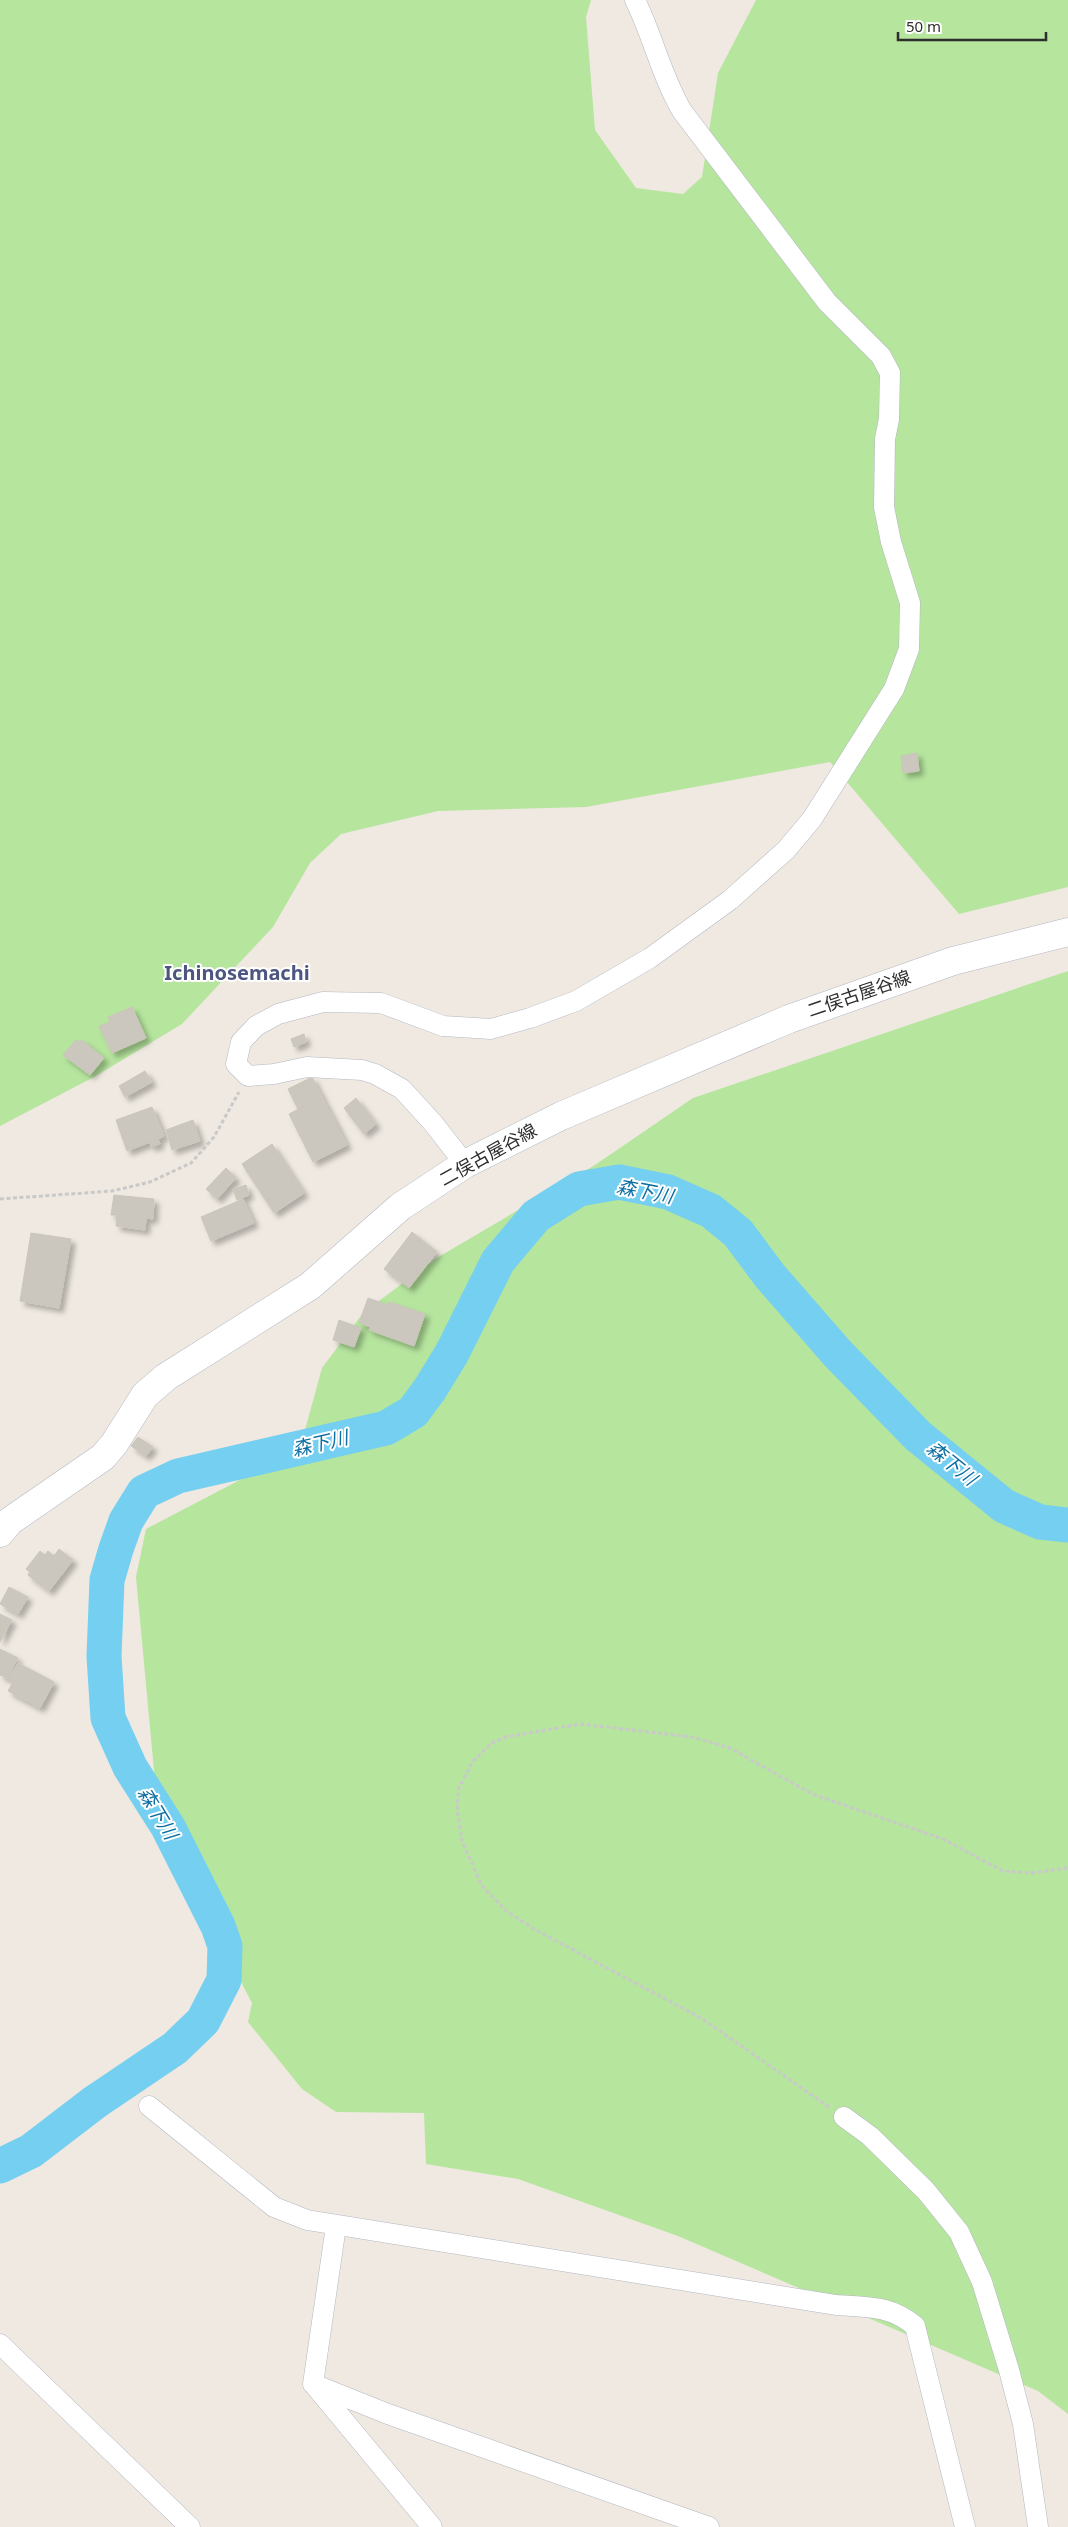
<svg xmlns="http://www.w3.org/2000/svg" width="1068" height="2527" font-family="'Noto Sans','Noto Sans JP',sans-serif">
  <defs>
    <filter id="shadow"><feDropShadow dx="4.5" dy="4.5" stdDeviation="2.5" flood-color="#0004"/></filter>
  </defs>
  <rect width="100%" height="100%" fill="#efe9e1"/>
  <!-- green -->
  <path fill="#b6e59e" d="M0,0H591L586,17L595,130L636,188L683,194L702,177L718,73L756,0H1068V887L959,914L830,762L586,807L438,811L341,834L310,863L273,927L182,1024L94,1077L0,1126Z
    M1068,971V2414L1038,2391L678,2236L518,2179L426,2164L424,2113L336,2112L302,2089L248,2022L252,2003L159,1824L136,1577L146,1529L236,1482L302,1441L322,1368L363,1313L435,1259L595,1165L693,1098Z"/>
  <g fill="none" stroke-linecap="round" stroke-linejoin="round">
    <!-- river -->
    <path stroke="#75cff0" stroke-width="35" d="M0,2166L31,2151L95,2102L175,2048L203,2021L224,1980L225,1946L218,1926L168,1827L130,1767L108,1718L104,1656L107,1580L116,1549L126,1521L144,1492L178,1476L386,1428L413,1412L430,1389L452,1353L498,1261L536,1216L579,1189L619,1182L668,1192L711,1211L738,1233L770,1276L838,1354L918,1436L1004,1506L1040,1522L1068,1525"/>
  </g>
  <!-- building -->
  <path fill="#cbc7bf" stroke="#cbc5ba" filter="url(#shadow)" d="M917,753L919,771L903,773L901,756Z
    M132,1007L146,1038L112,1053L99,1026L110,1022L108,1017Z
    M304,1034L306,1042L294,1047L291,1039Z
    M76,1040L80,1042L82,1040L104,1058L90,1075L63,1055Z
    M145,1071L152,1082L125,1097L119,1086Z
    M312,1077L322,1097L298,1109L288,1089Z
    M322,1097L347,1145L313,1162L289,1114Z
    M356,1098L376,1124L364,1134L344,1108Z
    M152,1107L164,1136L158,1139L160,1144L151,1147L150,1142L127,1151L116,1120Z
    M193,1120L200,1141L172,1150L166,1130Z
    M272,1144L304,1193L274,1213L242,1164Z
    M226,1168L236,1178L217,1199L206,1189Z
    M246,1185L249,1195L237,1200L233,1189Z
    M114,1195L154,1199L153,1219L146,1218L145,1230L116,1226L117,1215H111Z
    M243,1199L254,1223L211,1241L201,1217Z
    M412,1232L437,1252L409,1288L384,1269Z
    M31,1233L71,1239L59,1308L20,1301Z
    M368,1298L388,1305L389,1302L425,1314L414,1346L369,1330L370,1327L359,1323Z
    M339,1320L361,1328L354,1347L333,1340Z
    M138,1437L153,1447L146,1456L131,1446Z
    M59,1549L73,1560L49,1591L28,1575L30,1572L26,1569L40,1551L45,1555L48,1551L54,1556Z
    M9,1587L28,1597L18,1614L0,1604Z
    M0,1614L12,1620L0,1642Z
    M0,1649L18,1658L7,1678L0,1675Z
    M18,1663L54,1682L40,1708L8,1691L13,1682L8,1679Z"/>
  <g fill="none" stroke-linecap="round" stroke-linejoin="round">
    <!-- street casing -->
    <g stroke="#b4b7c1" stroke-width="21">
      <path id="street" d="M465,1164L433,1123L402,1089L375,1074L362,1070L307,1067L274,1074L248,1076L236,1064L241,1042L256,1026L278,1014L323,1002L381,1003L443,1026L491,1029L530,1018L576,1001L650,958L730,900L786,850L812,819L894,689L909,649L910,603L891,542L884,507L885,439L889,419L890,373L881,356L827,302L682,111C661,75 653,36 635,0
        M149,2106L274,2207L307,2220L836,2305C867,2307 890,2305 915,2326L965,2527
        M844,2117L870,2136L926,2191L959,2232L982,2282L1009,2370L1023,2424L1038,2527
        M0,2344L190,2527
        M313,2384L388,2414L709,2527
        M313,2384L336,2226
        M316,2387L432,2527"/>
    </g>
    <!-- secondary casing -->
    <g stroke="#b4b7c1" stroke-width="29">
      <path id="secondary" d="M0,1533L10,1521L103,1457L114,1444L145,1395L166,1377L310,1286L400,1207L465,1164L561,1116L789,1019L953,961L1068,932"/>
    </g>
    <!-- path -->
    <path stroke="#c9c9c9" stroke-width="3" stroke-dasharray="4 2.5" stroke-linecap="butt" d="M0,1199L112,1191L150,1182L191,1163L214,1137L239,1092
      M829,2107L701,2018L534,1929L505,1910L482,1886L462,1841L457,1808L459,1788L473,1761L492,1743L506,1737L580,1724L692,1737L730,1748L812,1794L943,1839L1003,1871L1031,1873L1068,1868"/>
    <!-- street -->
    <use href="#street" stroke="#fff" stroke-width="20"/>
    <!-- secondary -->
    <use href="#secondary" stroke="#fff" stroke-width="28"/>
  </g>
  <g text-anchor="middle" stroke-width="4" stroke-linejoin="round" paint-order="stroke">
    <!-- street labels -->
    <g font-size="18" fill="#2e2e2e" stroke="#fff">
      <text transform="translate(859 994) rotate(-19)" y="6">二俣古屋谷線</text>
      <text transform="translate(488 1155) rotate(-29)" y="6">二俣古屋谷線</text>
    </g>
    <!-- water labels -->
    <g font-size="19" font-style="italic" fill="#0d6fa3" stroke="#fff">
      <text transform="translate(645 1191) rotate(11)" y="7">森下川</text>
      <text transform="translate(320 1443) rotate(-13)" y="7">森下川</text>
      <text transform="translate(952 1463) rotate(39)" y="7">森下川</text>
      <text transform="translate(158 1813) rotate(59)" y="7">森下川</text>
    </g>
    <!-- quarter labels -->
    <g font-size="20" font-weight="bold" fill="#4d5680" stroke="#fff">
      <text x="237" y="980">Ichinosemachi</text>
    </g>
  </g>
  <!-- scale -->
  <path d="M898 32v8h148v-8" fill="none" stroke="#2e2e2e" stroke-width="2.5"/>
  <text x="906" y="32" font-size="15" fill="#2e2e2e" stroke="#ffffff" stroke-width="4" paint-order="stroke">50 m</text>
</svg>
